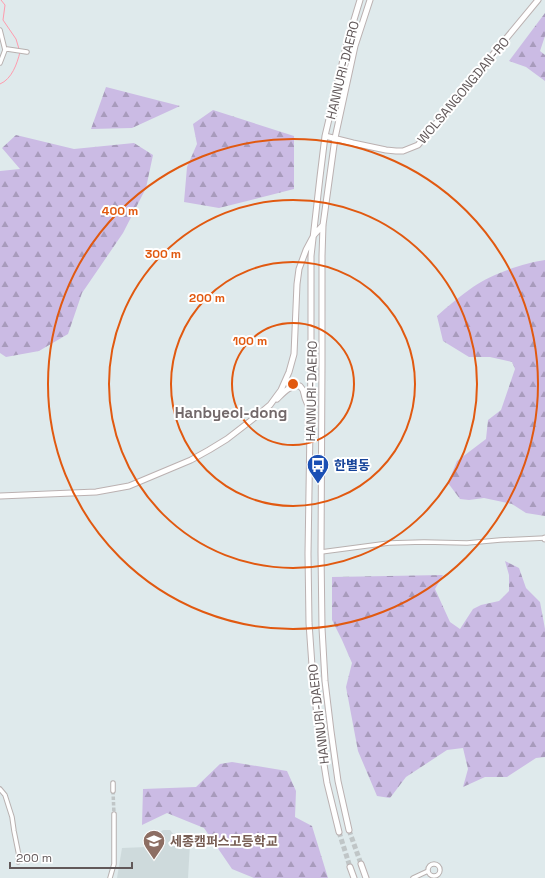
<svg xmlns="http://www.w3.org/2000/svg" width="545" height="878" font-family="'Space Grotesk','Noto Sans KR',sans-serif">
  <defs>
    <pattern id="forest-firs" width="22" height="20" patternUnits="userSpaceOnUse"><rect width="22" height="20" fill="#cbbbe4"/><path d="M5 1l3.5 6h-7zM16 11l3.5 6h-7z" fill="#a89bbc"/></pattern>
  </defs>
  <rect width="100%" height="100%" fill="#dfeaec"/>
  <!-- education -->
  <path fill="#cedadc" d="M163,830H170L179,841L190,844L188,878H117L122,848L147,847L155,842L158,834Z"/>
  <!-- forest -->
  <path fill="url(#forest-firs)" d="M545,13V36L540,51L545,55V81L526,67L509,61Z
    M106,87L180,106L132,128L91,129Z
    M213,110L294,136V189L219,208L184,202L187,167L197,144L193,124Z
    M16,135L74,149L134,143L153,155L146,188L123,233L82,293L68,334L39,351L6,357L0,353V171L20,169L2,148Z
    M545,260V516L526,513L512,504L484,498L469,500L460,499L448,483L457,461L486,439L488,420L501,410L515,369L512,362L490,357H469L443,341L437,316C448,306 460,296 473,287C492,274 523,263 545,260Z
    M505,561L519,568L526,588L540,602L545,629V757L536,758L507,777H485L463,787L468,769L463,748L447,750L406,777L390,798L377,796L358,751L346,687L352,663L342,640L332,620V577L443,575L435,589L450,622L460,629L473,609L481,605L499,601L509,591V575Z
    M232,762L287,771L296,791L295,817L312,826L328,878H254L232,869L204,828L167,813L142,825L143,789L196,787L220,764Z"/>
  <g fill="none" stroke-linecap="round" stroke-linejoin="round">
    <!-- stream -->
    <path stroke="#ff9cae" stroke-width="1" d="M1,0L5,5L3,20L16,39L19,49
      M0,84C12,79 17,64 20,52"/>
    <!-- street-tunnel -->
    <path stroke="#c0c6c7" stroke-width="3.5" stroke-dasharray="3.5 2" stroke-linecap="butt" d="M113,791L114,814"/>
    <!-- secondary-tunnel -->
    <path stroke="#c0c6c7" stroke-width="5" stroke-dasharray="5 2.5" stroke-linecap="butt" d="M349,830L361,864
      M339,832L350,867"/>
    <!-- street casing -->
    <g stroke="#b8b1b0" stroke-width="5.5">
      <path id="street" d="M0,30L5,50L0,63
        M5,50L7,49L27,52
        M321,552L389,543L424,542L467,543L500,540L545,538
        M113,783V791
        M0,789L5,795L12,817L14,831L19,856L18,862
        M428 870a6 6 0 1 1 12 0a6 6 0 1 1-12 0Z
        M110,878L114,864V814
        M413,878L428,871"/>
    </g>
    <!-- secondary casing -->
    <g stroke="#bbb1b1" stroke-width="7">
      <path id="secondary" d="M325,136L353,143L386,150L396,151H403L418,145L538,0
        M277,399C284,392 290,385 300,386L303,390L305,398L309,408
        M0,496L96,492L129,486L191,460L209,450L227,439L258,415L270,405L281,390L289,372L294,354L297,284L299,269L306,250L314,235L323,225
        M545,538V539
        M349,830L338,781L331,731L325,681L322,628L321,552L322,364V256L323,225L335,138L355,46L370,0
        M339,832L327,783L319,733L313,680L309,623L308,554L311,364V256L320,177L325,136L347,43L360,0
        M361,864L366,878
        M350,867L354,878"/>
    </g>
    <!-- street -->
    <use href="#street" stroke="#fff" stroke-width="3.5"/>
    <!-- secondary -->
    <use href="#secondary" stroke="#fff" stroke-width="5"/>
  </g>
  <!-- distance rings -->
  <g fill="none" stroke="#e15910" stroke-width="2">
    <circle cx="293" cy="384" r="61"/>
    <circle cx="293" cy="384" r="122"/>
    <circle cx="293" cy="384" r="184"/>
    <circle cx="293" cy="384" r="245"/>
  </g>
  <!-- icons -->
  <defs>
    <g id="bus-pin" transform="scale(1.15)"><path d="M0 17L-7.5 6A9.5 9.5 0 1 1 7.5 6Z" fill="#1a4fb4" stroke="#fff"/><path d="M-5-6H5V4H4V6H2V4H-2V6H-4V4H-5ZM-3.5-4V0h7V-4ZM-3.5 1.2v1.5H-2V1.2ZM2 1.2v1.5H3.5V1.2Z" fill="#fff"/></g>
    <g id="school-pin" transform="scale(1.15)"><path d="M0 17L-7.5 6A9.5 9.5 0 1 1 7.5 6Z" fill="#8d6e63" stroke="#fff"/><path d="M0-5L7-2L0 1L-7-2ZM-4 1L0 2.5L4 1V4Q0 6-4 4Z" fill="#fff"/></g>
  </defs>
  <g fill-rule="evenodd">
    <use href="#bus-pin" x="318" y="465"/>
    <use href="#school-pin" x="154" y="841"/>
  </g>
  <g text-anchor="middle" stroke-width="4" stroke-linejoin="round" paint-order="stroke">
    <!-- street labels -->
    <g font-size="13" fill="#615859" stroke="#fff">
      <text transform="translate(342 70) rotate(-76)" y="5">HANNURI-DAERO</text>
      <text transform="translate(463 90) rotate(-50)" y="5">WOLSANGONGDAN-RO</text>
      <text transform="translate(311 391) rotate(-89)" y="5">HANNURI-DAERO</text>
      <text transform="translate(318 714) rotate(-97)" y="5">HANNURI-DAERO</text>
    </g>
    <!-- transit labels -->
    <g font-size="13" font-weight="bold" fill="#164399" stroke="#fff" text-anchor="start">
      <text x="334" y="470">한별동</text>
    </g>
    <!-- education labels -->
    <g font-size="13" font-weight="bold" fill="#785e54" stroke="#fff" text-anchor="start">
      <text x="170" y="846">세종캠퍼스고등학교</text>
    </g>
    <!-- quarter labels -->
    <g font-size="15" font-weight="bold" fill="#73696a" stroke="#fff">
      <text x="231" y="418">Hanbyeol-dong</text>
    </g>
  </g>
  <circle cx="293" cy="384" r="6" fill="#e15910" stroke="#fff" stroke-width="2"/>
  <g font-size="12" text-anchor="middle" font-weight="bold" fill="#e15910" stroke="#fff" stroke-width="4" stroke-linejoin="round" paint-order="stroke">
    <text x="120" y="215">400 m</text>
    <text x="163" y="258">300 m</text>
    <text x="207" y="302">200 m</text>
    <text x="250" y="345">100 m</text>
  </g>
  <!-- scale -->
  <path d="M10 862v6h122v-6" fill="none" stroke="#615859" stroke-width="2"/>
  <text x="16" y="862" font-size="12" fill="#615859" stroke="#ffffff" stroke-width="3" paint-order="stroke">200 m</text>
</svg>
